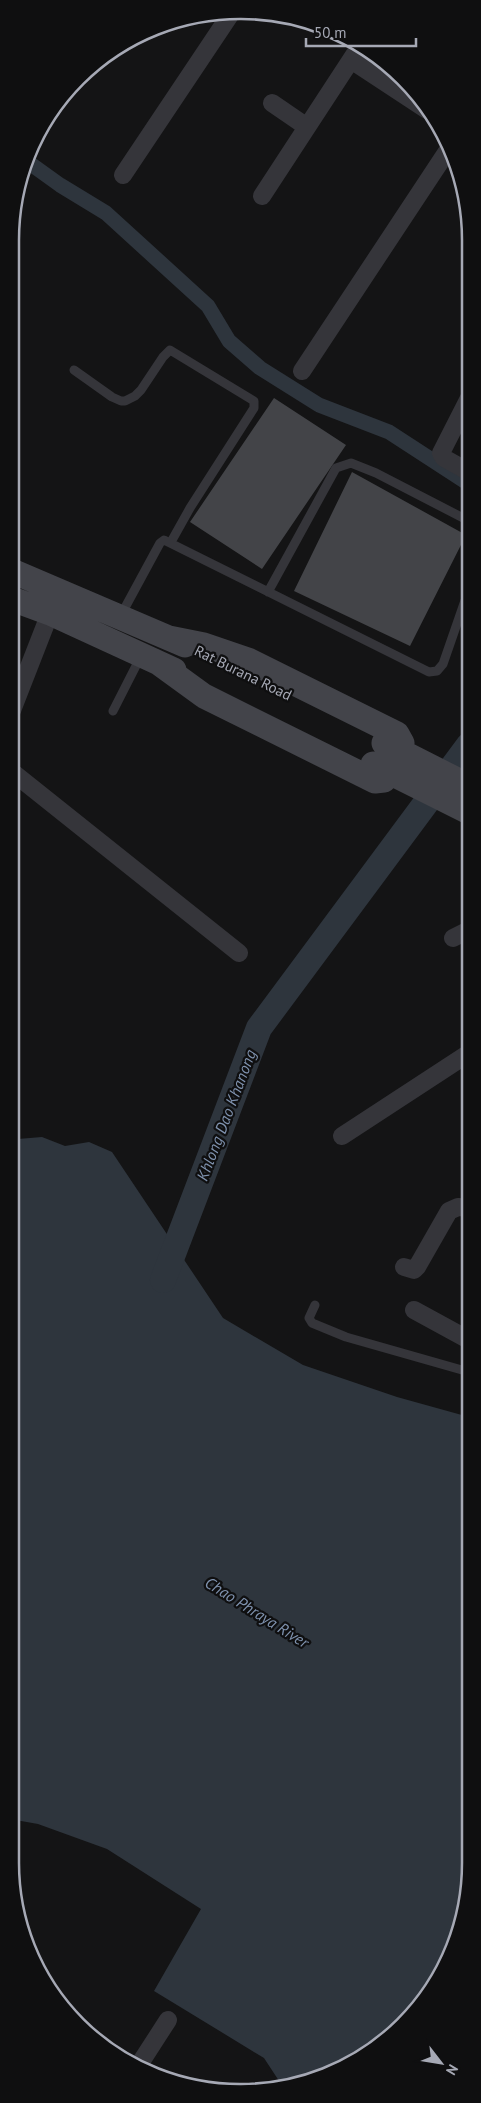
<svg xmlns="http://www.w3.org/2000/svg" width="481" height="2103" font-family="'PT Sans',sans-serif">
  <rect width="100%" height="100%" fill="#141415"/>
  <!-- water -->
  <path fill="#2e353d" d="M11,1134L18,1139L42,1137L65,1146L89,1142L112,1152L223,1318L303,1365L397,1397L469,1417V1893L440,1977L381,2045L300,2085L283,2087L264,2058L154,1991L201,1909L107,1849L38,1824L10,1819Z"/>
  <g fill="none" stroke-linecap="round" stroke-linejoin="round">
    <!-- canal -->
    <path stroke="#2e353d" stroke-width="15" d="M28,162L60,185L106,213L208,306L229,341L260,368L319,405L389,432L469,484"/>
    <!-- river -->
    <path stroke="#2e353d" stroke-width="26" d="M163,1280L259,1028L469,745"/>
  </g>
  <!-- building -->
  <path fill="#434448" d="M274,398L346,445L262,569L190,522Z
    M352,472L466,535L410,646L294,591Z"/>
  <g fill="none" stroke-linecap="round" stroke-linejoin="round">
    <!-- lane -->
    <path stroke="#35353a" stroke-width="9" d="M74,370L112,397L121,401H125L135,396L141,390L163,357L170,350L254,401V408L190,508L171,542
      M268,592L336,468L351,463L376,473L469,521
      M121,615L160,543L164,540L429,672L437,671L443,664L469,589
      M113,711L141,656
      M315,1305L309,1318L312,1323L346,1337L469,1372"/>
    <!-- street -->
    <path stroke="#35353a" stroke-width="18" d="M351,60L427,110
      M272,103L307,127
      M123,175L230,15
      M262,196L360,46
      M302,371L450,147
      M469,472L444,458L441,453L469,398
      M11,713L50,613
      M11,771L239,953
      M453,938L469,930
      M342,1136L469,1053
      M404,1267L414,1270L417,1267L449,1211L458,1207L469,1208
      M414,1310L469,1340
      M137,2068L168,2020"/>
    <!-- secondary -->
    <path stroke="#43444a" stroke-width="25" d="M12,571L185,645
      M12,599L50,613L174,670
      M160,664L204,696L375,781L384,780L402,743L397,734L248,660L204,645L169,638
      M384,743L469,786
      M373,764L469,812"/>
  </g>
  <g text-anchor="middle" stroke-width="4.5" stroke-linejoin="round" paint-order="stroke">
    <!-- street labels -->
    <g font-size="15" fill="#a6a9b5" stroke="#0f0f10">
      <text transform="translate(243 673) rotate(26)" y="5">Rat Burana Road</text>
    </g>
    <!-- water labels -->
    <g font-size="16" font-style="italic" fill="#7f92ae" stroke="#0f0f10">
      <text transform="translate(226 1115) rotate(-69)" y="6">Khlong Dao Khanong</text>
      <text transform="translate(257 1612) rotate(32)" y="6">Chao Phraya River</text>
    </g>
  </g>
  <!-- crop -->
  <path d="M0 0H481V2103H0ZM240 19H241A221 221 0 0 1 462 240V1863A221 221 0 0 1 241 2084H240A221 221 0 0 1 19 1863V240A221 221 0 0 1 240 19Z" fill="#0f0f10" fill-rule="evenodd"/>
  <path fill="none" stroke="#a6a9b5" stroke-width="2.5" d="M240 19H241A221 221 0 0 1 462 240V1863A221 221 0 0 1 241 2084H240A221 221 0 0 1 19 1863V240A221 221 0 0 1 240 19Z"/>
  <!-- north arrow -->
  <g transform="translate(441 2063) rotate(121)" stroke="#0f0f10" stroke-width="4" paint-order="stroke">
  <path d="M0-4L9 19L0 12L-9 19Z" fill="#a6a9b5"/>
  <text y="-8" font-size="14" font-weight="bold" text-anchor="middle" fill="#a6a9b5">N</text>
  </g>
  <!-- scale -->
  <path d="M306 38v8h110v-8" fill="none" stroke="#a6a9b5" stroke-width="2.5"/>
  <text x="314" y="38" font-size="15" fill="#a6a9b5" stroke="#0f0f10" stroke-width="4" paint-order="stroke">50 m</text>
</svg>
